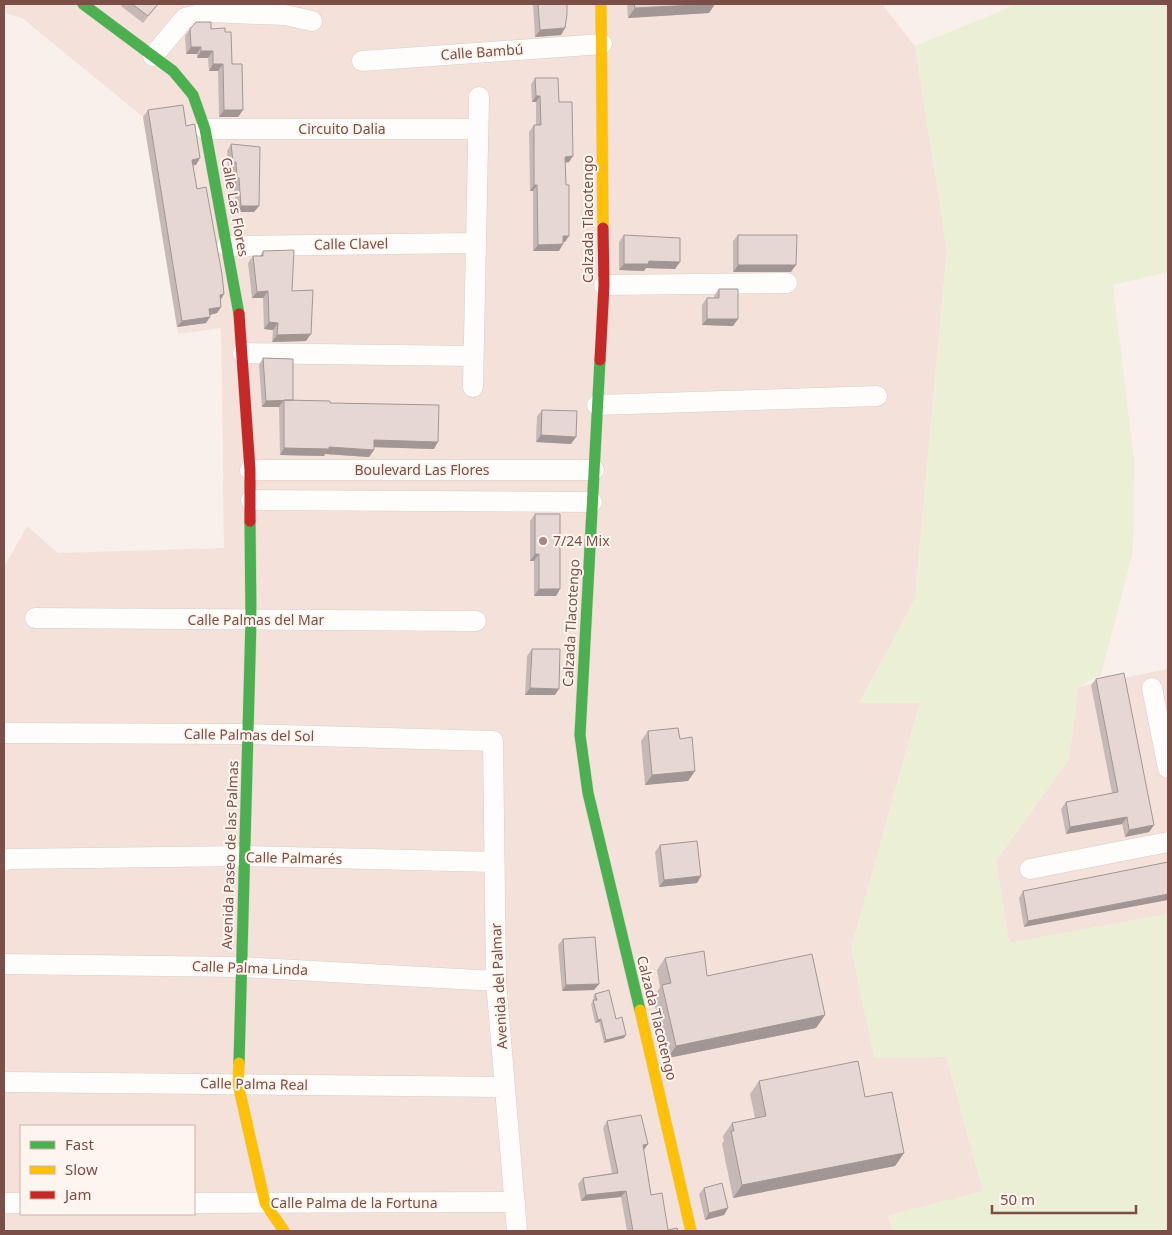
<svg xmlns="http://www.w3.org/2000/svg" width="1172" height="1235" font-family="'Noto Sans',sans-serif">
  <rect width="100%" height="100%" fill="#f9f0ec"/>
  <!-- residential -->
  <path fill="#f4e2da" fill-rule="evenodd" d="M4,4H882L915,46L947,249L915,599L860,702H920L851,949L946,1056L983,1191L888,1216L893,1231H4V567L27,526L58,553L224,548L221,328L178,334L143,117L22,18L4,13ZM21,1126H194V1214H21Z
    M1168,669V914L1009,943L996,861L1069,759L1078,687Z"/>
  <!-- green -->
  <path fill="#ebefd5" d="M1018,4H1168V272L1113,285L1134,460L1133,552L1101,675L1078,687L1069,759L996,861L1009,943L1168,914V1231H893L888,1216L983,1191L946,1057L874,1058L851,949L920,703H860L915,599L947,250L915,46Z"/>
  <g fill="none" stroke-linecap="round" stroke-linejoin="round">
    <!-- street casing -->
    <g stroke="#d8ccc8" stroke-width="21">
      <path id="street" d="M153,56L185,18L208,12L285,15L312,21
        M362,61L602,44
        M205,129H478
        M227,246L475,243
        M604,285L787,283
        M243,353L473,356
        M473,387L479,97
        M597,405L877,396
        M250,470H594
        M251,500L592,502
        M35,618L476,621
        M1152,688L1168,768
        M4,733L248,734L493,741L496,981L517,1231
        M4,861L8,859L245,856L494,862
        M1030,869L1168,842
        M4,964L242,967L496,981
        M4,1082L505,1087
        M4,1203H21
        M194,1203L515,1202"/>
    </g>
    <!-- fast casing -->
    <g stroke="#dacdca" stroke-width="12">
      <path id="fast" d="M83,4L173,71L193,95L205,129L239,314
        M600,360L580,735L588,793L640,1010
        M239,1063L251,620L250,521"/>
    </g>
    <!-- slow casing -->
    <g stroke="#dacdca" stroke-width="12">
      <path id="slow" d="M601,4L603,228
        M640,1010L691,1231
        M239,1063L238,1084L265,1203L284,1231"/>
    </g>
    <!-- jam casing -->
    <g stroke="#dacdca" stroke-width="12">
      <path id="jam" d="M239,314L250,470V521
        M600,360L604,285L603,228"/>
    </g>
    <!-- street -->
    <use href="#street" stroke="#fefdfc" stroke-width="20"/>
    <!-- fast -->
    <use href="#fast" stroke="#4caf50" stroke-width="11"/>
    <!-- slow -->
    <use href="#slow" stroke="#ffc107" stroke-width="11"/>
    <!-- jam -->
    <use href="#jam" stroke="#c62828" stroke-width="11"/>
  </g>
  <!-- wall -->
  <path fill="#c6b9b5" d="M122,4H158L143,23L121,6Z
    M533,4H567L565,28L561,35L535,37Z
    M627,4H715L709,13L628,18Z
    M190,29H211L225,32L243,110L238,117H219L218,71H209L208,58H197V54H186L185,36Z
    M535,78L559,102L573,156L569,162L565,163V242H563L559,251H533V191H530L529,132L534,125H536V102H532L531,85Z
    M148,110L186,126L196,165H193L197,189L224,294L220,300L221,307L217,313L210,315V317L206,323L177,327L143,117Z
    M231,144L259,206L254,212H236L234,185H232V169L228,168L227,151Z
    M624,235L680,262L675,269L646,268L644,271L619,270V242Z
    M738,235L791,272H733V241Z
    M263,251L292,291L306,341L272,342L273,330L264,329L263,298H252L248,263L253,256H260Z
    M719,289L733,326L702,325V305L707,298H714V296Z
    M263,358L293,400L330,403L434,449L374,447V450L369,457L325,454L324,456L280,455L279,407H262L259,365Z
    M542,410L571,444L536,442L537,416Z
    M535,514L560,589L556,596H534V561H530V521Z
    M532,649L555,695H525L527,656Z
    M1096,679L1154,825L1149,832L1125,837L1122,824L1066,834L1061,809L1066,802L1112,793L1091,685Z
    M648,731L680,739L695,771L688,781L645,785L641,741Z
    M660,845L701,876L697,883L659,887L655,852Z
    M1168,862L1024,927L1019,898L1023,891Z
    M563,939L599,984L594,990L562,991L558,945Z
    M665,958L707,976L825,1015L816,1028L668,1058L653,998L660,987L657,970Z
    M595,994L616,1019L624,1038L604,1043L599,1022L595,1023L591,1004L594,1000L593,997Z
    M759,1081L865,1097L904,1153L895,1166L733,1198L722,1144L724,1141L723,1136L732,1123L755,1118L750,1094Z
    M607,1121L648,1144L643,1150L651,1195L668,1230L678,1231H627L621,1197L581,1201L578,1184L583,1178L612,1173L603,1128Z
    M704,1188L728,1208L724,1215L705,1220L699,1194Z"/>
  <!-- shaded-wall -->
  <path fill="#a19694" d="M715,4L709,13L628,18L635,8Z
    M565,28L561,35L535,37L540,30Z
    M191,47H201L197,54H186Z
    M201,51H213L208,58H197Z
    M213,64H223L218,71H209Z
    M536,96H540L536,102H532Z
    M224,110H243L238,117H219Z
    M573,156L569,162L561,163L565,157Z
    M200,158L196,165L188,166L192,160Z
    M233,162H236L232,169L228,168Z
    M237,178H239L234,185H232Z
    M534,185H537L533,191H530Z
    M241,206H259L254,212H236Z
    M563,236H569L565,242L558,243Z
    M563,244L559,251H533L538,245Z
    M649,261L680,262L675,269L646,268L644,271L619,270L624,264Z
    M738,265H796L791,272H733Z
    M268,291L263,298H252L257,292Z
    M224,294L220,301V295Z
    M221,307L217,313L205,316L209,309Z
    M210,317L206,323L177,327L182,321Z
    M707,319H738L733,326L702,325Z
    M269,322L278,323L273,330L264,329Z
    M311,334L306,341L272,342L277,335Z
    M284,400L279,407H262L266,401L293,400Z
    M541,435L576,437L571,444L536,442Z
    M374,440L438,442L434,449L369,447Z
    M329,447L374,450L369,457L325,454L324,456L280,455L284,448Z
    M535,554H539L534,561H530Z
    M539,589H560L556,596H534Z
    M530,688L559,689L555,695H525Z
    M695,771L688,781L645,785L652,775Z
    M1127,817L1122,824L1066,834L1070,827Z
    M1154,825L1149,832L1125,837L1129,830Z
    M701,876L697,883L659,887L664,880Z
    M1168,894V900L1024,927L1028,921Z
    M599,984L594,990L562,991L566,985Z
    M825,1015L816,1028L668,1058L676,1046Z
    M601,1019L599,1022L595,1023L598,1020Z
    M626,1035L624,1038L604,1043L606,1040Z
    M648,1144L643,1151V1145Z
    M904,1153L895,1166L733,1198L742,1185Z
    M626,1191L621,1197L581,1201L586,1195Z
    M728,1208L724,1215L705,1220L709,1213Z"/>
  <!-- building -->
  <path fill="#e6d7d3" stroke="#a19694" d="M132,4H158L148,16Z
    M538,4H567V14L565,28L540,30Z
    M634,4H715L635,8Z
    M196,22H211V29L225,28V32H231L232,64H242L243,110H224L223,64H213V51H201V47H191L190,29Z
    M535,78H558L559,102H572L573,156L565,157L566,185H569V236H563V244L538,245L537,185H534V125H541L540,96H536Z
    M183,105L186,126L194,124L195,126L200,158L192,160L197,189L206,187L222,274L224,294L220,295L221,307L209,309L210,317L182,321L148,110Z
    M231,144L260,147L259,206H241L239,178H237L236,162H233Z
    M624,235L680,238V262L649,261L648,264H624Z
    M738,235H797L796,265H738Z
    M294,250L292,291L313,290L311,334L277,335L278,323L269,322L268,291L257,292L253,256H263V251Z
    M719,289H738V319H707V298H719Z
    M263,358L293,359V400L266,401Z
    M284,400L330,401V403L439,405L438,442L374,440V450L329,447V449L284,448Z
    M542,410L577,411L576,437L541,435Z
    M535,514H560V589H539V554H535Z
    M532,649H560L559,689L530,688Z
    M1124,673L1154,825L1129,830L1127,817L1070,827L1066,802L1118,792L1096,679Z
    M678,728L680,739L692,737L695,771L652,775L648,731Z
    M697,841L701,876L664,880L660,845Z
    M1168,862V894L1028,921L1023,891Z
    M595,937L599,984L566,985L563,939Z
    M704,951L707,976L812,954L825,1015L676,1046L662,985L671,983L665,958Z
    M609,990L616,1019L622,1017L626,1035L606,1040L601,1019L598,1020L593,1000H597L595,994Z
    M858,1061L865,1097L892,1092L904,1153L742,1185L731,1131H734L732,1123L766,1116L759,1081Z
    M641,1115L648,1144L643,1145L651,1195L662,1193L668,1230L677,1228L678,1231H633L626,1191L586,1195L583,1178L618,1173L607,1121Z
    M722,1183L728,1208L709,1213L704,1188Z"/>
  <!-- markers -->
  <circle fill="#a78781" stroke="#fff5ef" stroke-width="2" cx="543" cy="541" r="5"/>
  <g text-anchor="middle" stroke-width="4" stroke-linejoin="round" paint-order="stroke">
    <!-- street labels -->
    <g font-size="14" fill="#7b4e48" stroke="#fff5ef">
      <text transform="translate(482 52) rotate(-4)" y="5">Calle Bambú</text>
      <text x="342" y="134">Circuito Dalia</text>
      <text transform="translate(235 207) rotate(80)" y="5">Calle Las Flores</text>
      <text transform="translate(588 219) rotate(-90)" y="5">Calzada Tlacotengo</text>
      <text transform="translate(351 244) rotate(-1)" y="5">Calle Clavel</text>
      <text x="422" y="475">Boulevard Las Flores</text>
      <text x="256" y="625">Calle Palmas del Mar</text>
      <text transform="translate(571 623) rotate(-87)" y="5">Calzada Tlacotengo</text>
      <text transform="translate(249 735) rotate(1)" y="5">Calle Palmas del Sol</text>
      <text transform="translate(230 855) rotate(-88)" y="5">Avenida Paseo de las Palmas</text>
      <text transform="translate(294 858) rotate(1)" y="5">Calle Palmarés</text>
      <text transform="translate(250 968) rotate(2)" y="5">Calle Palma Linda</text>
      <text transform="translate(499 986) rotate(-93)" y="5">Avenida del Palmar</text>
      <text transform="translate(657 1018) rotate(76)" y="5">Calzada Tlacotengo</text>
      <text transform="translate(254 1084) rotate(1)" y="5">Calle Palma Real</text>
      <text x="354" y="1208">Calle Palma de la Fortuna</text>
    </g>
    <!-- poi labels -->
    <g font-size="14" fill="#7b4e48" stroke="#fff5ef" text-anchor="start">
      <text x="553" y="546">7/24 Mix</text>
    </g>
  </g>
  <!-- border -->
  <rect width="1172" height="1235" fill="none" stroke="#7b4e48" stroke-width="10"/>
  <!-- legend -->
  <rect x="20" y="1125" width="175" height="90" fill="#fff5ef" stroke="#cab2ac"/>
  <rect x="30" y="1141" width="25" height="8" fill="#4caf50" stroke="#cab2ac"/>
  <text x="65" y="1150" font-size="15" fill="#7b4e48">Fast</text>
  <rect x="30" y="1166" width="25" height="8" fill="#ffc107" stroke="#cab2ac"/>
  <text x="65" y="1175" font-size="15" fill="#7b4e48">Slow</text>
  <rect x="30" y="1191" width="25" height="8" fill="#c62828" stroke="#cab2ac"/>
  <text x="65" y="1200" font-size="15" fill="#7b4e48">Jam</text>
  <!-- scale -->
  <path d="M992 1205v8h144v-8" fill="none" stroke="#7b4e48" stroke-width="2.5"/>
  <text x="1000" y="1205" font-size="15" fill="#7b4e48" stroke="#fff5ef" stroke-width="4" paint-order="stroke">50 m</text>
</svg>
